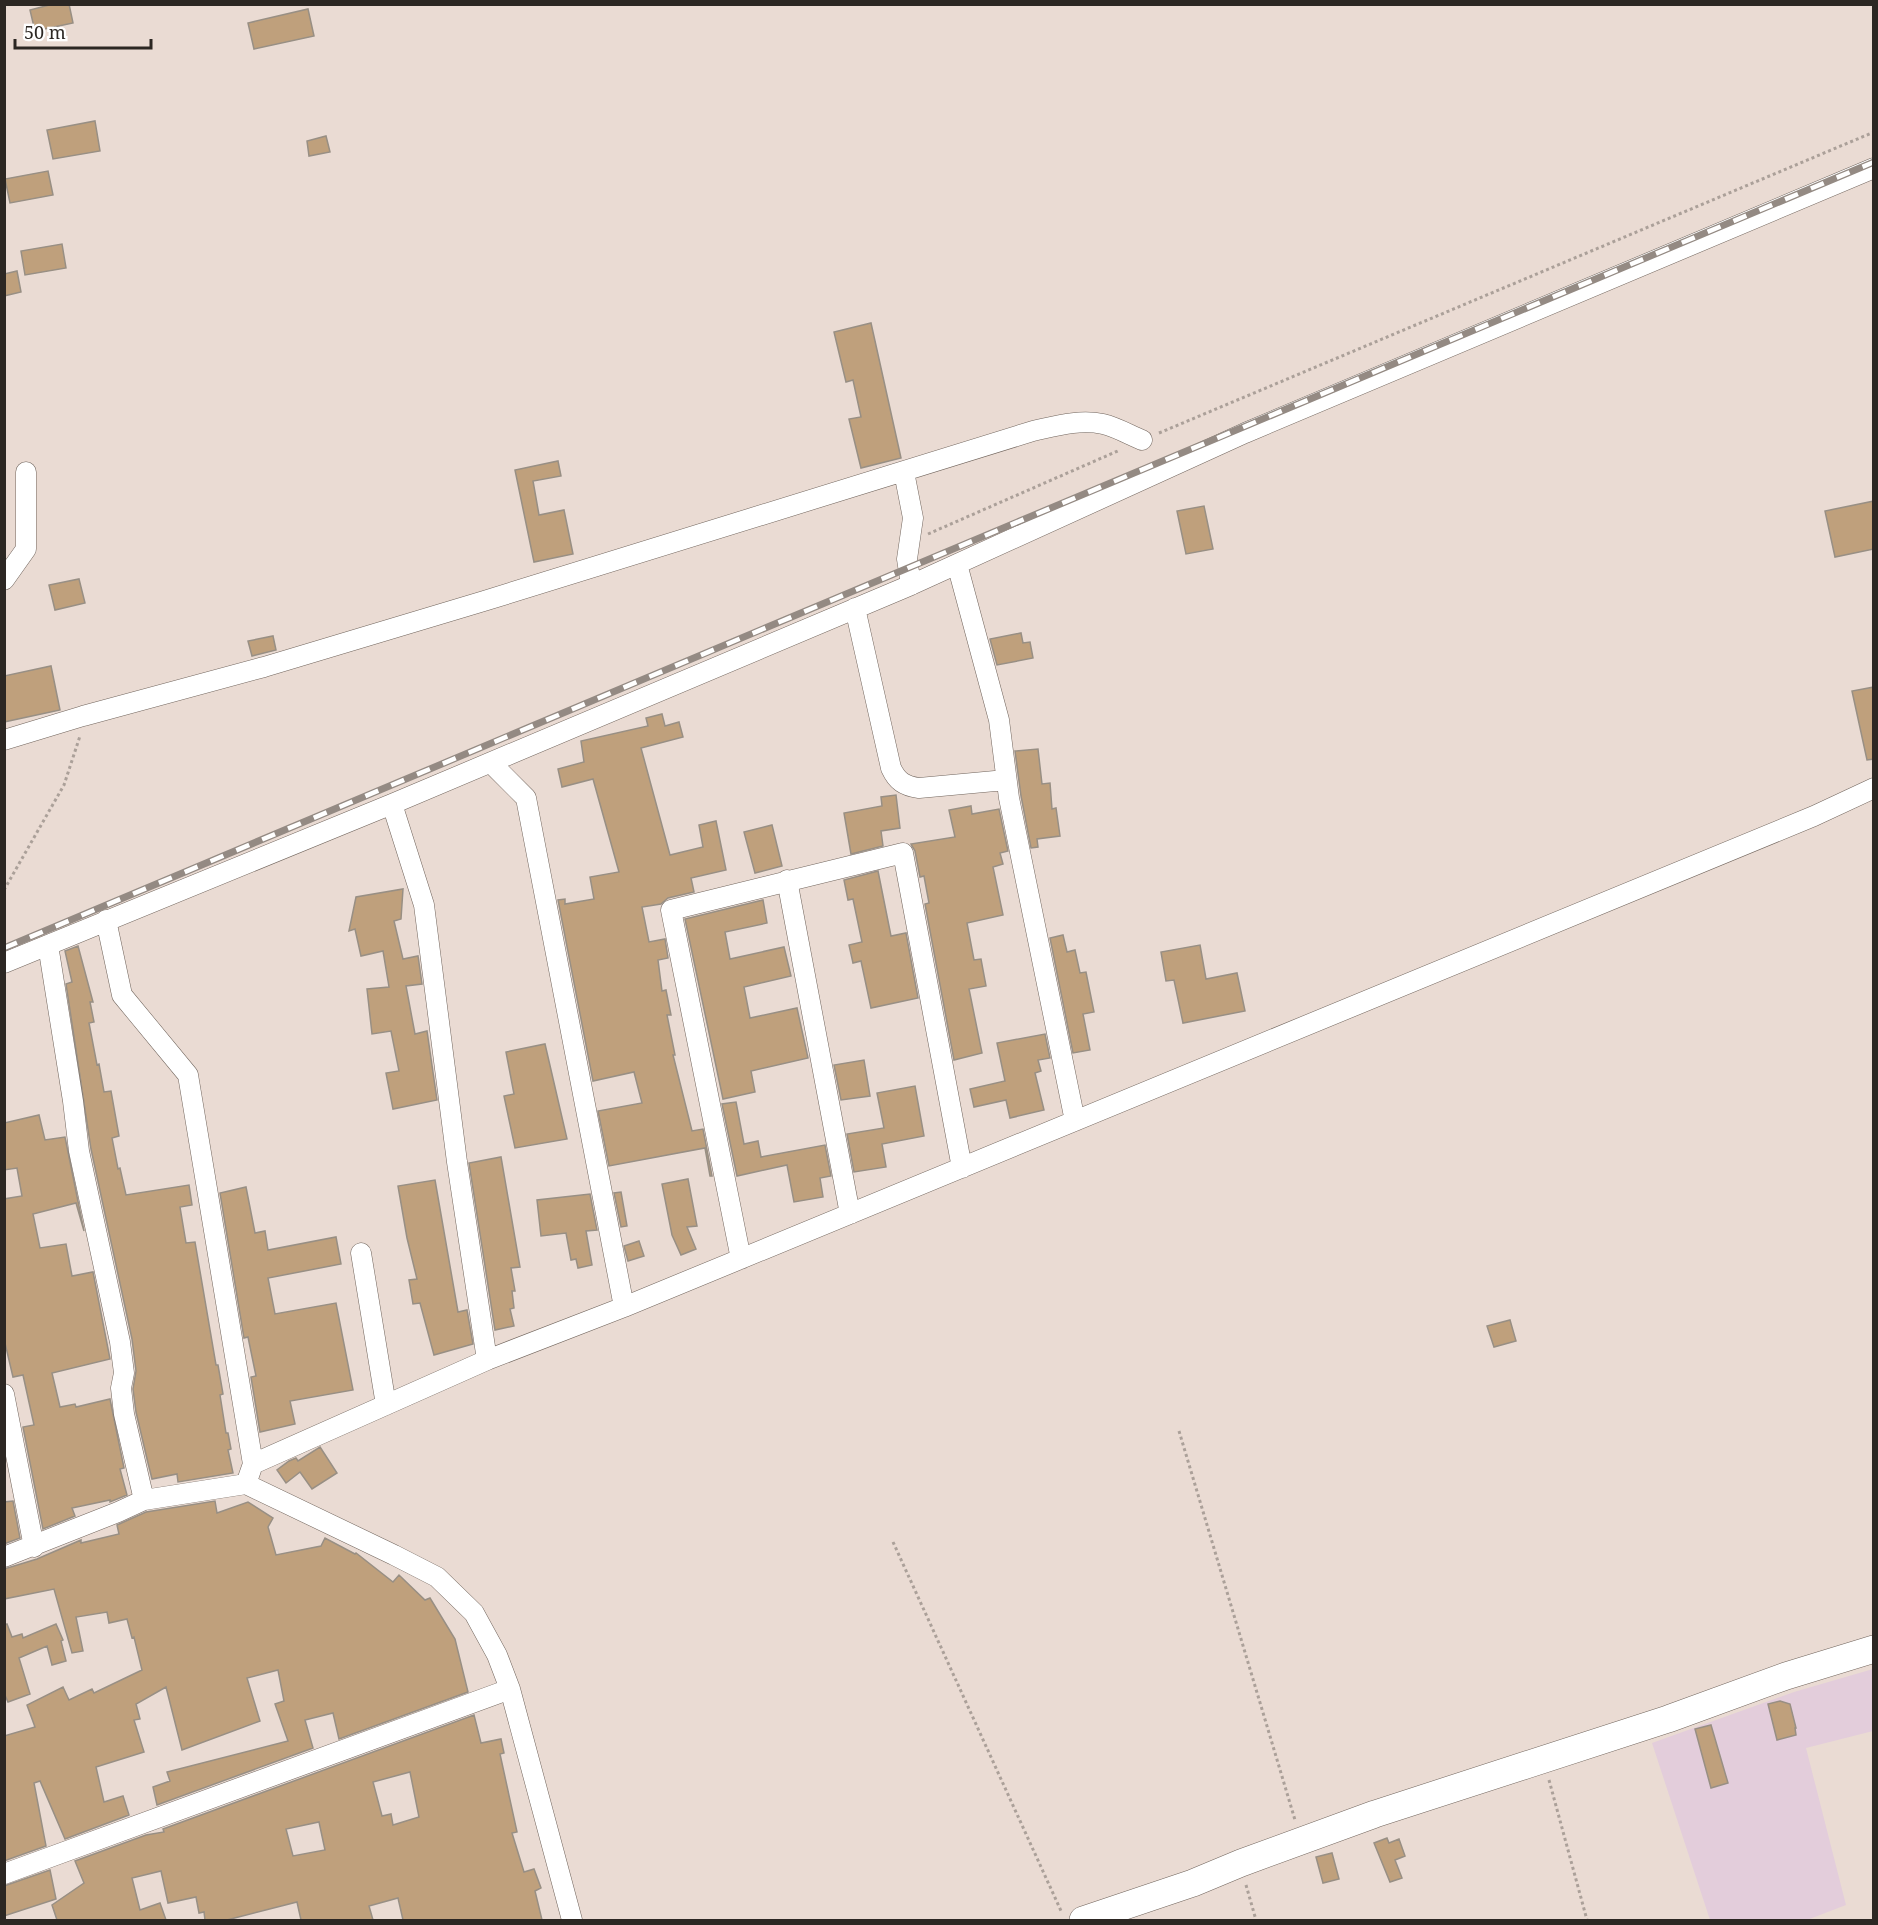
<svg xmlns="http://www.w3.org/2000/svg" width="1878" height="1925" font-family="'Noto Serif',serif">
  <rect width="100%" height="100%" fill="#eadbd3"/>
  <!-- industrial -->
  <path fill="#e3cddb" d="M1873,1669V1731L1806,1748L1846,1905L1807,1920H1710L1652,1743L1794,1692Z"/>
  <!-- building -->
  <path fill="#bfa07c" stroke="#988f84" stroke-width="1.5" fill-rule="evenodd" d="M53,4H69L73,23L35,31L30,10Z
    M308,9L314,36L254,49L248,23Z
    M95,121L100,151L53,159L47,130Z
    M326,136L330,152L309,156L307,141Z
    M48,171L53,195L10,203L5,179Z
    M62,244L66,268L25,275L21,251Z
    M17,271L21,292L4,296V274Z
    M871,323L901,458L861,468L849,419L861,417L853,380L846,382L834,332Z
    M558,461L561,476L533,481L539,515L564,510L573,554L534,562L515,470Z
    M1874,501V549L1835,557L1825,511Z
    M1204,506L1213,549L1186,554L1177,511Z
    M79,579L85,603L55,610L49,585Z
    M1021,633L1023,643L1030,642L1033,658L997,665L990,639Z
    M273,636L276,650L252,656L248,641Z
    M51,666L60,710L4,722V676Z
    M1874,687V759L1867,760L1852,691Z
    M662,714L665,726L679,722L683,737L641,748L670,855L703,847L699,825L716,821L726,870L691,878L694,892L668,898L661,904L642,907L649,942L665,939L668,958L658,960L662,991L666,990L671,1015H667L675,1055H673L692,1131L703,1129L712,1176H710L705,1148L609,1166L598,1111L642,1103L634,1072L593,1081L558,900L565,899V904L594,899L590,877L619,872L593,779L562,787L558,769L584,762L581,741L648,726L646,718Z
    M1038,749L1042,784L1050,783L1052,809L1056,808L1060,836L1037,839L1038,847L1031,848L1021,796L1015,751Z
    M896,795L900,828L881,831L883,846L851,854L844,813L882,806L881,797Z
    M971,806L972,814L999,809L1008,851L1000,853L1003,864L993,867L1003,915L967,923L974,960L981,959L986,986L969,989L982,1053L954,1060L925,904L929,903L924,876L920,877L915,851L911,844L955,837L949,810Z
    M772,825L782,866L755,873L744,832Z
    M878,871L891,936L906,933L918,998L871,1008L861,961L853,963L849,945L862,942L853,899L848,900L844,880Z
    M403,889L401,919L394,921L403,959L418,956L422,984L406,986L415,1034L427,1031L437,1100L393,1109L386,1073L399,1071L391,1031L372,1034L367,989L389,987L383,951L361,956L355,929L349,931L356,897Z
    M763,900L767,923L725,932L730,959L784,947L791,976L744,987L750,1018L797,1008L808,1058L751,1071L755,1092L723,1099L685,919Z
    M1063,935L1067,952L1075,950L1080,973L1086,972L1094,1012L1083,1014L1090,1050L1073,1053L1050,938Z
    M1200,945L1206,979L1237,973L1245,1011L1183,1023L1174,980L1166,981L1161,952Z
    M78,946L93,1002H90L94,1022L89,1023L97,1065L99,1064L104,1092L111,1091L119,1136L112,1138L118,1169L120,1168L126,1195L189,1185L192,1205L180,1207L186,1243L195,1242L216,1365H218L223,1394L220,1395L226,1433H228L231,1449L228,1450L233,1473L178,1482L177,1474L152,1479L148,1463L136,1412L133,1389L136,1371L132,1339L91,1149L66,984L72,982L65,951Z
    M1045,1034L1050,1058L1038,1060L1041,1071L1035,1073L1044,1110L1010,1118L1006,1100L974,1107L970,1089L1005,1081L997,1043Z
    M545,1044L567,1139L515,1148L504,1096L514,1094L506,1052Z
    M864,1060L870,1096L841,1100L834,1065Z
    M915,1086L924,1136L882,1144L886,1167L854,1172L847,1134L884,1128L877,1093Z
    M736,1102L744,1144L758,1141L761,1157L825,1145L831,1176L820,1178L823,1197L794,1202L787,1165L737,1176L722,1104Z
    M39,1115L45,1140L65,1137L84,1231L76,1203L33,1214L40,1248L66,1244L72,1276L93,1272L110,1359L52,1373L60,1407L75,1404L76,1407L110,1399L124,1468L120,1469L127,1495L110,1502V1500L72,1508L75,1516L43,1529L23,1427L34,1425L23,1375L13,1377L4,1339V1199L22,1196L17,1168L4,1170V1123Z
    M501,1157L520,1267L511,1268L515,1291H512L514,1308L510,1309L514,1326L495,1330L469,1163Z
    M688,1179L697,1226L687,1227L696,1249L681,1255L672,1235L662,1184Z
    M435,1180L458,1312L467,1310L473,1344L434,1355L420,1303L413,1304L409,1280L417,1279L407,1238L398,1186Z
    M246,1187L255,1233L265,1231L268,1250L336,1237L341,1264L268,1278L275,1314L336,1303L353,1390L290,1401L295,1424L260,1432L251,1377L256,1376L248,1337L244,1338L220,1193Z
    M621,1192L627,1226L621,1227L614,1193Z
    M590,1194L597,1230L586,1231L592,1265L578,1268L576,1259L571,1260L566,1233L541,1236L537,1200Z
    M639,1241L644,1256L628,1261L624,1246Z
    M1510,1320L1516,1341L1494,1347L1487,1326Z
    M320,1447L337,1473L312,1489L300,1472L286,1483L277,1470L289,1461L296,1458L298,1461Z
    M13,1501L20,1538L4,1544V1502Z
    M215,1501L217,1513L248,1502L273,1518L268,1527L276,1555L321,1546L325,1538L355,1554L356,1553L393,1582L399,1575L425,1600L430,1598L455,1639L468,1692L339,1739L333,1713L305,1720L313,1748L157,1805L153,1787L170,1781L167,1772L288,1741L275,1704L284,1701L278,1670L247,1678L260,1721L182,1750L166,1687L136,1704L140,1719L134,1720L144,1752L96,1767L104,1802L123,1796L129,1815L65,1839L40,1781L34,1783L46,1846L4,1861V1736L35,1727L27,1705L63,1687L69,1700L92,1689L94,1693L142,1670L134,1637L132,1638L127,1619L109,1623L107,1612L76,1617L83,1651L72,1653L54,1589L4,1599V1569L37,1559L81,1540V1543L119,1534L117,1525L146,1512Z
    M7,1624L12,1637L22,1634L23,1638L56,1624L63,1640L61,1641L66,1661L52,1665L47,1646L19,1658L30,1694L8,1702L4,1693V1625Z
    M1780,1701L1790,1704L1796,1728H1795L1796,1735L1777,1740L1768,1704Z
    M474,1715L481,1743L501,1739L504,1753L500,1754L517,1832L512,1833L524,1872L534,1869L541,1888L535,1891L542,1920H403L398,1898L369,1906L373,1920H301L297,1902L227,1920H205L204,1912L199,1913L196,1897L168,1903L161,1871L132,1878L140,1910L160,1903L166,1920H57L52,1905L84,1883L75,1861L146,1835L164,1832L163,1829ZM410,1772L419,1817L393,1825L391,1814L382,1816L373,1782ZM319,1822L325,1850L293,1856L286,1829Z
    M1711,1725L1728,1783L1711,1788L1695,1729Z
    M1387,1838L1389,1843L1399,1839L1405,1856L1395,1860L1402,1878L1390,1882L1374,1843Z
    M1332,1853L1339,1879L1323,1883L1316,1857Z
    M50,1870L56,1899L4,1916V1886Z"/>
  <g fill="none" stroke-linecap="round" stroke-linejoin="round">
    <!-- street casing -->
    <g stroke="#71655d" stroke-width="21">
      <path id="street" d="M904,472L913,518L907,559L911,585
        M957,564L999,720L1009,798L1075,1121
        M4,580L26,549V472
        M855,608L891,768C897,781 904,786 919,788L1006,780
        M4,740L83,716L264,667L484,601L1033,431C1056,426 1079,419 1103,424C1116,427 1130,435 1142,440
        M491,763L526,798L624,1307
        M392,804L424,905L457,1162L487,1360
        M787,880L850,1214
        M48,945L73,1101L79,1151L120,1342L124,1373L121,1388L124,1414L144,1500
        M4,963L392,804L911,585L1245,433L1874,168
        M361,1253L386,1405
        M741,1259L671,910L903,853L962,1168
        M4,1394L34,1547
        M253,1464L487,1360L624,1307L1814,816L1874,788
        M246,1484L394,1555L437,1577L474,1613L497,1655L510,1689L572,1920
        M4,1557L118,1512L144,1500L246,1484L253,1464L188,1075L122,995L106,920
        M4,1874L510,1689"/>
    </g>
    <!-- secondary casing -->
    <g stroke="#71655d" stroke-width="28">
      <path id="secondary" d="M1083,1920L1193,1883L1241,1863L1375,1814L1668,1719L1786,1676L1874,1649"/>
    </g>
    <!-- path -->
    <path stroke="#aba099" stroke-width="3" stroke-dasharray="3 3" stroke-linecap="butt" d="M1159,433L1874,132
      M928,534L1120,450
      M4,890L64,785L80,736
      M1179,1431L1295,1820
      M893,1542L1062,1913
      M1549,1780L1587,1920
      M1246,1885L1256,1920"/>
    <!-- street -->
    <use href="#street" stroke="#fff" stroke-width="20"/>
    <!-- secondary -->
    <use href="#secondary" stroke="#fff" stroke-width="27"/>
    <!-- rail casing -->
    <g stroke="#948a83" stroke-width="7">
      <path id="rail" d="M4,948L1874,162"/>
    </g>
    <!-- rail -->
    <use href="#rail" stroke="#fff" stroke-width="4.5" stroke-dasharray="14" stroke-linecap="butt"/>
  </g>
  <!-- border -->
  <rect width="1878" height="1925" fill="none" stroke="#2c2723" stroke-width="12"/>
  <!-- scale -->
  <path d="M15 39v9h136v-9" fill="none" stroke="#2c2723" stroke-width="3"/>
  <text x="24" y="39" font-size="18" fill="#2c2723" stroke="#ffffff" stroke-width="4.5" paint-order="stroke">50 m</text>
</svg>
